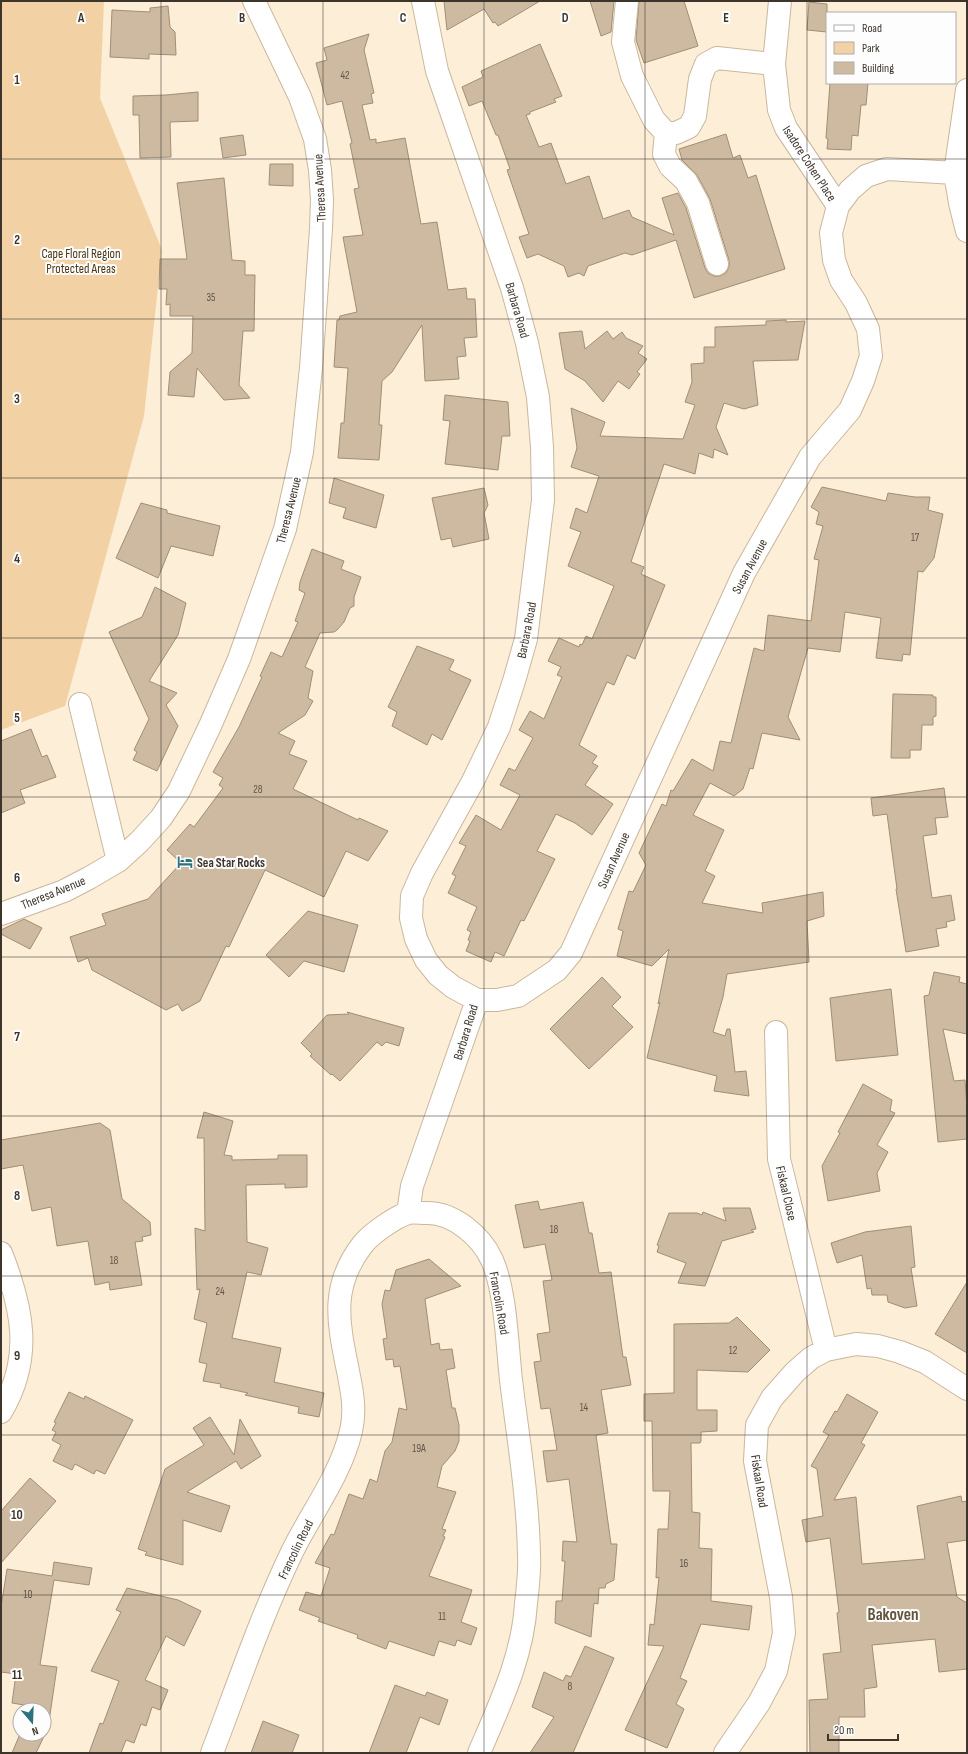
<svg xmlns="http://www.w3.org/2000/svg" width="968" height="1754" font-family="'Sofia Sans Condensed',sans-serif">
  <rect width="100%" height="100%" fill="#fdeed8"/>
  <!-- green -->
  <path fill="#f2d2a5" d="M1,1H104L100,98L162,250L144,416L65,706L1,730Z"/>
  <!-- building -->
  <path fill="#cdbaa0" stroke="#a08e75" d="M444,1H540L498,26L495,22L493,23L484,9L447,30Z
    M590,1H614L611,32L601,36Z
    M639,1H684L698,46L644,63L636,40Z
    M809,2L827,4V32L807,30Z
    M168,6L170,27L175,32L176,55L149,54V59L110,57L112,10L150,12V8Z
    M369,34L364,50L374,93L371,94L373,103L362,105L370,140L376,139V143L405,138L421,224L437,222L448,290L466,288L467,299H475L477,337L464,338L466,356L457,357L459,379L425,381L422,325L392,372L382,381L379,425H382L379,460L338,458L341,423H344L348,368L334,367L337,320H339L340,316L357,312L343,237L363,235L354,189L359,188L350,144L352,143L342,101L327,105L316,63L327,60L324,48Z
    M540,44L562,96L554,99L556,102L530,112V114L526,115L539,147L551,143L566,184L589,176L603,219L629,210L632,217L674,235L662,198L678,193L686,208L705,268L708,273L714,276H720L726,273L729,267V260L710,199L697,175L682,160L679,149L726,134L733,158L740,155L748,178L756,175L785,269L694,298L676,240L632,255L625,253L588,266L584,276L579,273L568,277L564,266L538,254L527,258L519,237L529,234L507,170L510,169L498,135H496L482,101L469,106L462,87L483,77L481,71Z
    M830,83H868L866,105H861L858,136L852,135L851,150L827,149L828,139L826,138Z
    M198,92V121L170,122L171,157L140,158L139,115H133V96L166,95Z
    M243,135L246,155L223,158L220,138Z
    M270,164H293V186L269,185Z
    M224,178L232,260L245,261V275H255L254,331H243L239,385L250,398L224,400L197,368L194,397L168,395L170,372L192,353L193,316H170V304L166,305L167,289H159L160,259H187L177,183Z
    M786,320V322L805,321L798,360L753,361L758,405L744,409L724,403L716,427L728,455L714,449L713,458L699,453L695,474L664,464L631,562L644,567L641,574L665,585L635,659L627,655L614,685L607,682L579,745L597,756L592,763L598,766L585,785L613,804L592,835L575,823L556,814L537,851L555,859L524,921L521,920L504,956L495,952L491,962L466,951L470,941L468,940L471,932L467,930L477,907L448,893L456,876L452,874L466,846L459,843L476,815L501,830L520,795L500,785L509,768L515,771L533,738L519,730L530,711L544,719L562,677L557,675L561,667L548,661L559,638L579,647L580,644L582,645L586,636L592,639L614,586L568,566L581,532L570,528L576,508L587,513L599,476L571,467L577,448L571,408L605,422L600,436L683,439L695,405L685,402L692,382L691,364L704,363V347H715V327L766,325V321Z
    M582,331L585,349L607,331L613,339L622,332L626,338L643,346L638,353L647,359L637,372L640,374L629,389L618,381L603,402L585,381L565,369L559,333Z
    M445,395L508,402L510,436H502L498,470L445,464L450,421L443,420Z
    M334,478L384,495L376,528L343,518L346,508L329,503Z
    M822,487L886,501L888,493L915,497H930L928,510L943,514L934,558L923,572L918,571L910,655L903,654L902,661L876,658L881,618L845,612L840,652L808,648L788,717L800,740L762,733L753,769L750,768L743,789L734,796L710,783L693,815L724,830L705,871L715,876L702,903L763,913L762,903L823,892L824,916L807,921L809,962L727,974L723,997L713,1032L725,1036L727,1029H730L735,1072L746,1071L749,1096L714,1091L717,1076L647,1058L660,1002L658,1004L669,949L652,966L617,956L623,931L618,929L629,891L633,892L646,865L639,853L662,804L666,806L671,790L673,791L692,759L713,771L720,741L731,743L754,648L764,651L768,615L811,621L819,560L814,559L823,526L816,524L819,512L811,507Z
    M484,488L488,505L484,513L489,539L453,547L451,538L441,540L432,498Z
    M141,503L167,510V513L220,526L213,556L171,546L158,578L116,558Z
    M312,549L344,561L341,569L361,577L354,597V606L350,608L344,622L337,630L334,632L320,633L305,667L313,671L308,698L313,701L305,715L278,733L295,741L289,754L307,761L293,789L358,820L359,818L388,831L368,861L346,851L324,897L265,870L229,947L226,946L200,1001L182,1011L178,1004L166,1010L92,970L88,958L78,962L70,937L106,925L102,914L148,899L181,863L167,850L190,824L194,827L223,788L219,785L223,778L213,772L239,727L262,677L260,676L271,652L282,657L298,622L295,621L305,593L299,590L300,582Z
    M155,587L186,603L178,635L149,681L177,693L166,705L178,726L157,771L133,760L137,752L134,750L149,719L109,632L142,617Z
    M417,646L454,660L449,670L471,680L442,740L432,734L427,745L392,726L397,712L388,707Z
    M893,694L933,695V697H936V716L933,717V725H922L921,750H910V758H891Z
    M31,729L42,757L47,755L56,777L20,790L25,803L1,813V741Z
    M944,788L948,817L935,818L937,834L923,836L932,898L951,895L955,920L946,922L947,927L936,929L939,946L906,952L896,889H897L887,814L873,816L871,798Z
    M308,911L358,925L344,972L304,961L289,977L266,955Z
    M24,919L42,928L30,949L1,934V930Z
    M934,972L960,977L959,982L967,984V1034L943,1029L954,1081L965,1080L967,1107V1139L938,1142L924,996L929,995Z
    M602,977L621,997L612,1006L633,1027L589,1069L550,1029Z
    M891,989L898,1055L836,1061L830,998Z
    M347,1012L404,1028L399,1046L386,1042L382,1046L377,1042L340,1081L332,1074L331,1075L310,1056L312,1054L301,1043L327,1015L349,1014Z
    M863,1084L892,1100L890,1111L895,1113L877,1145L888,1152L877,1173L880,1191L828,1201L822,1166L840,1133L838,1132Z
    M204,1112L233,1121L224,1155L232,1156V1160L278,1159V1155H307V1187L285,1188V1184L246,1185L247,1242L268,1248L261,1275L247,1272L232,1338L281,1348L274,1382L324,1393L319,1417L298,1413L299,1407L245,1395L248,1393L220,1387L221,1384L203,1381L207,1364L199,1362L207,1323L194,1319L200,1289L197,1290L195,1228L205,1231L204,1138H197Z
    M100,1123L110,1130L122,1199L150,1222L151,1235L142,1237L143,1241L135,1242L142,1285L110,1290L109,1282L95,1285L88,1241L57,1246L51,1207L32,1211L23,1165L1,1169V1140Z
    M538,1201L540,1210L583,1202L589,1233H592L599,1273L611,1272L623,1357H626L631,1385L601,1390L608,1433L596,1435L611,1544H617L614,1580L606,1584L605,1588H599L598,1604L594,1603L591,1637L555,1623L556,1601H562L565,1561H562L563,1541L577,1542L569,1479L547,1482L543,1451L557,1450L550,1408L541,1409L534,1362L541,1361L537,1334L550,1332L543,1281L552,1280L545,1244L524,1248L515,1205Z
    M723,1208H750L756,1229L751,1230L754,1232L722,1241L705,1286L678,1283L686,1263L657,1252L659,1246L657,1245L669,1213H697L702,1215L703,1212L726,1221Z
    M911,1226L915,1267L911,1268L917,1306L905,1308L888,1302L887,1295H872L871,1288L867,1289L862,1255L837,1263L831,1243L865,1232Z
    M429,1259L461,1286L425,1299L431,1345L439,1343L440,1350L452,1349L455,1368L446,1370L452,1408H455L459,1425V1441L455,1451L442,1466L437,1487L456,1492L442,1529L446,1530L443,1536L445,1537L429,1576L472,1590L461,1622L477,1628L471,1645L457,1640L455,1646L439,1641L434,1656L389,1641L386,1649L357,1638L358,1635L318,1621L320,1618L299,1610L306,1592L321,1596L330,1568L315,1563L331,1534L334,1535L349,1494L363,1499L370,1479L377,1482L385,1451L392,1442L399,1408L407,1410L400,1366L394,1367L393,1359L386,1360L383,1339L387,1338L382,1304L385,1290L390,1291L396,1270Z
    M967,1282V1353L935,1334Z
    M737,1317L770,1350L748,1372L697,1370V1410H717V1431L701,1432V1441L700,1443H691L692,1512L700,1513L699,1548L712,1549L711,1601L752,1606L749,1630L701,1624L680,1678L687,1681L676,1704L684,1709L667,1748L625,1730L664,1646L648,1645L650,1624L654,1625L659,1577L656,1578L658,1529H668L670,1491H653L652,1421H644V1394L674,1393V1324L729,1323Z
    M69,1392L84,1399L85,1396L133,1420L105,1474L96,1470L94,1474L75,1464L72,1470L53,1461L61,1445L52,1440L56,1432L52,1430L56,1423L54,1422Z
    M847,1394L878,1412L861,1443L865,1445L834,1500L856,1497L862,1564L925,1559L917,1506L961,1496L962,1502L967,1501V1540L947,1543L957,1597L967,1603V1669L939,1672L935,1639L872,1645L877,1687L864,1689L865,1717H839V1753H810L809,1700L828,1699L823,1654L841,1652L837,1613L839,1612L830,1538L806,1542L802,1520L823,1516L817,1469L811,1466L829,1435L823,1432L835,1411L837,1412Z
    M210,1417L234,1455L240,1419L261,1456L241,1469L236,1461L187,1492L230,1506L221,1532L183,1520V1565L145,1555L147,1552L138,1549L165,1469L204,1445L193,1428Z
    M30,1478L56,1501L1,1563V1511Z
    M54,1562L92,1568L89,1585L54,1580L40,1665L57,1667L48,1728L36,1753H12L20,1734H44V1710H24V1705L12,1703L16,1674L1,1672V1607L7,1569L52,1576Z
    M127,1588L178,1600L201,1611L184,1646L166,1636L145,1680L168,1690L160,1710L152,1707L146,1726L141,1724L134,1743L126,1740L121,1753H89L100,1723L103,1724L119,1681L91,1671L121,1612L116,1610Z
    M585,1646L614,1658L573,1753H530L554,1717L532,1707L544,1672L563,1681L566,1675L571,1677Z
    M395,1685L425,1696L427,1692L448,1700L439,1725L420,1717L406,1753H369Z
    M263,1721L299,1735L292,1753H251Z"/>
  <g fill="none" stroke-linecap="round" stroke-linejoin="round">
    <!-- minor casing -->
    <g stroke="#cab79d" stroke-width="24">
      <path id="minor" d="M423,1L437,71L512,288L527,343L538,397L542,447L543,500L526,639L514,681L499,727L473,781L422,873L412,896L411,918L416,939L426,960L438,975L453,987L477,1000H497L518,996L557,970L571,953L744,573L810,457L850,410L863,381L871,356L868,329L856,303L841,280L834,260L831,233L838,206L850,190L866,176L887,169L955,173
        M627,1L623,42L632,76L654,120L666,133H676L689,127L695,116L700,79L706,64L717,58L774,64
        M780,1L774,64L779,110L786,128L838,206
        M967,90L955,173L960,203L967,231
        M666,133L664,154L670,166L686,181L698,203L717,264
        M80,704L118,861
        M1,914L64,891L89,878L118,861L139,842L161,818L179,791L210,726L239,659L285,529L302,452L311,368L321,229L322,200L320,170L315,139L300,97L254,1
        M776,1032L779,1159L826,1350
        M408,1213L412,1186L477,1000
        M1,1253C23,1309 33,1358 1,1412
        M212,1753C238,1685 261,1616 293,1550C313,1510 341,1474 351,1431C356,1410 352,1391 348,1371C338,1322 330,1286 363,1244C371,1234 395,1217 408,1213C413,1212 420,1213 426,1213C453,1212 481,1236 492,1260C506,1292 507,1344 511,1380C518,1438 528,1496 529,1555C530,1571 528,1587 526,1603C523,1656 500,1704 479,1753
        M725,1753L759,1703L776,1671L784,1633L781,1597L755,1461L757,1425L772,1398L795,1372L811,1358L826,1350L856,1344L878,1346L900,1352L925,1362L967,1389"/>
    </g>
    <!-- minor -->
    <use href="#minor" stroke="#fff" stroke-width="22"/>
  </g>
  <!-- grid -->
  <path fill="none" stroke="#3d352b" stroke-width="1" stroke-opacity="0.55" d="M161,1V1753M323,1V1753M484,1V1753M645,1V1753M807,1V1753M1,159H967M1,319H967M1,478H967M1,638H967M1,797H967M1,957H967M1,1116H967M1,1276H967M1,1435H967M1,1595H967"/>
  <!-- icons -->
  <defs>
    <g id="hotel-bare" transform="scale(1.2)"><path d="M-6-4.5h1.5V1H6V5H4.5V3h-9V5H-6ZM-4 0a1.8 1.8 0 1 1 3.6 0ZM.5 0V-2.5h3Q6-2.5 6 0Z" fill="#2a727d" stroke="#fdfdfd" stroke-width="2.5" paint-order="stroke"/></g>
  </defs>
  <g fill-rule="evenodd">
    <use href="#hotel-bare" x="185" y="862"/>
  </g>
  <g text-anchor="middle" stroke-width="4" stroke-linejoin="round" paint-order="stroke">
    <!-- number labels -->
    <g font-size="11" fill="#615648">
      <text x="345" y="79">42</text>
      <text x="211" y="301">35</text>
      <text x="915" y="541">17</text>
      <text x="258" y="793">28</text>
      <text x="554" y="1233">18</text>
      <text x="114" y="1264">18</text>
      <text x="220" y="1295">24</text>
      <text x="733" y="1354">12</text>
      <text x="584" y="1411">14</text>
      <text x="419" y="1452">19A</text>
      <text x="684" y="1567">16</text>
      <text x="28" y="1598">10</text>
      <text x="442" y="1620">11</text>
      <text x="570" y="1690">8</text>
    </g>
    <!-- street labels -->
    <g font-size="13" fill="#3d352b" stroke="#fdfdfd">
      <text transform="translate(810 163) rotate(57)" y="5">Isadore Cohen Place</text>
      <text transform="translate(319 188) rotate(-93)" y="5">Theresa Avenue</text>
      <text transform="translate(518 310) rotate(74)" y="5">Barbara Road</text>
      <text transform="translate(288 510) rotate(-76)" y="5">Theresa Avenue</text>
      <text transform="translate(749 566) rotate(-62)" y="5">Susan Avenue</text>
      <text transform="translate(526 630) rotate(-79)" y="5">Barbara Road</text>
      <text transform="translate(613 860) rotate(-66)" y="5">Susan Avenue</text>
      <text transform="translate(53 892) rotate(-22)" y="5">Theresa Avenue</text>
      <text transform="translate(465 1032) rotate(-73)" y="5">Barbara Road</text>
      <text transform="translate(787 1193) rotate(77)" y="5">Fiskaal Close</text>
      <text transform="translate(500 1303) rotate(80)" y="5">Francolin Road</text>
      <text transform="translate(760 1481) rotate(81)" y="5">Fiskaal Road</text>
      <text transform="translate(295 1549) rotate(-64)" y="5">Francolin Road</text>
    </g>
    <!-- park labels -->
    <g font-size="13" fill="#4a3514" stroke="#fdfdfd">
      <text x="81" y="258">Cape Floral Region<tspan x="81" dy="15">Protected Areas</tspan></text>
    </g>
    <!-- poi labels -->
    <g font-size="13" font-weight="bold" fill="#3d352b" stroke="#fdfdfd" text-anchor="start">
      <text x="197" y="867">Sea Star Rocks</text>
    </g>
    <!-- district labels -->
    <g font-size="17" font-weight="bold" fill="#65543d" stroke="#fdfdfd">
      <text x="893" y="1620">Bakoven</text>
    </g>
  </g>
  <g font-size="13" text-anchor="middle" font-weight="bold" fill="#3d352b" stroke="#fdfdfd" stroke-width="4" stroke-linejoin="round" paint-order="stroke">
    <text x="81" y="22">A</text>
    <text x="242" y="22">B</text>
    <text x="403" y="22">C</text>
    <text x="565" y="22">D</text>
    <text x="726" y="22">E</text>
    <text x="17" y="84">1</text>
    <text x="17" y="244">2</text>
    <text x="17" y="403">3</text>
    <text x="17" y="563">4</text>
    <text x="17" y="722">5</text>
    <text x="17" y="882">6</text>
    <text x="17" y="1041">7</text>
    <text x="17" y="1200">8</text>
    <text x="17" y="1360">9</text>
    <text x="17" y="1519">10</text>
    <text x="17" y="1679">11</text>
  </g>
  <!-- border -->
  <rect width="968" height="1754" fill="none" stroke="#3d352b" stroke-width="4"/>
  <!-- legend -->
  <rect x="826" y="12" width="130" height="72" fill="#fdfdfd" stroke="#b0ada9"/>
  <rect x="834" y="25" width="20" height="6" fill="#ffffff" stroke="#b0ada9"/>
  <text x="862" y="32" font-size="12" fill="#3d352b">Road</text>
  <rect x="834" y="42" width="20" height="12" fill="#f2d2a5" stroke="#b0ada9"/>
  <text x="862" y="52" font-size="12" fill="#3d352b">Park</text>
  <rect x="834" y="62" width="20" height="12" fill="#cdbaa0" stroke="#b0ada9"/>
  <text x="862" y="72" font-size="12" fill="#3d352b">Building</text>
  <!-- north arrow -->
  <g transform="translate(32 1722) rotate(161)"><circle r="19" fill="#fdfdfd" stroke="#b0ada9"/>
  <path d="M0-3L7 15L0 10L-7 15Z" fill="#2a727d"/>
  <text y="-6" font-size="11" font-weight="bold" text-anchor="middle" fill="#3d352b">N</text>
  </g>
  <!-- scale -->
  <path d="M828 1734v6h70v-6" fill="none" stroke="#3d352b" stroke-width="2"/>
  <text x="834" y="1734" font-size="12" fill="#3d352b" stroke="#fdfdfd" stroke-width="3" paint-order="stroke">20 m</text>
</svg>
